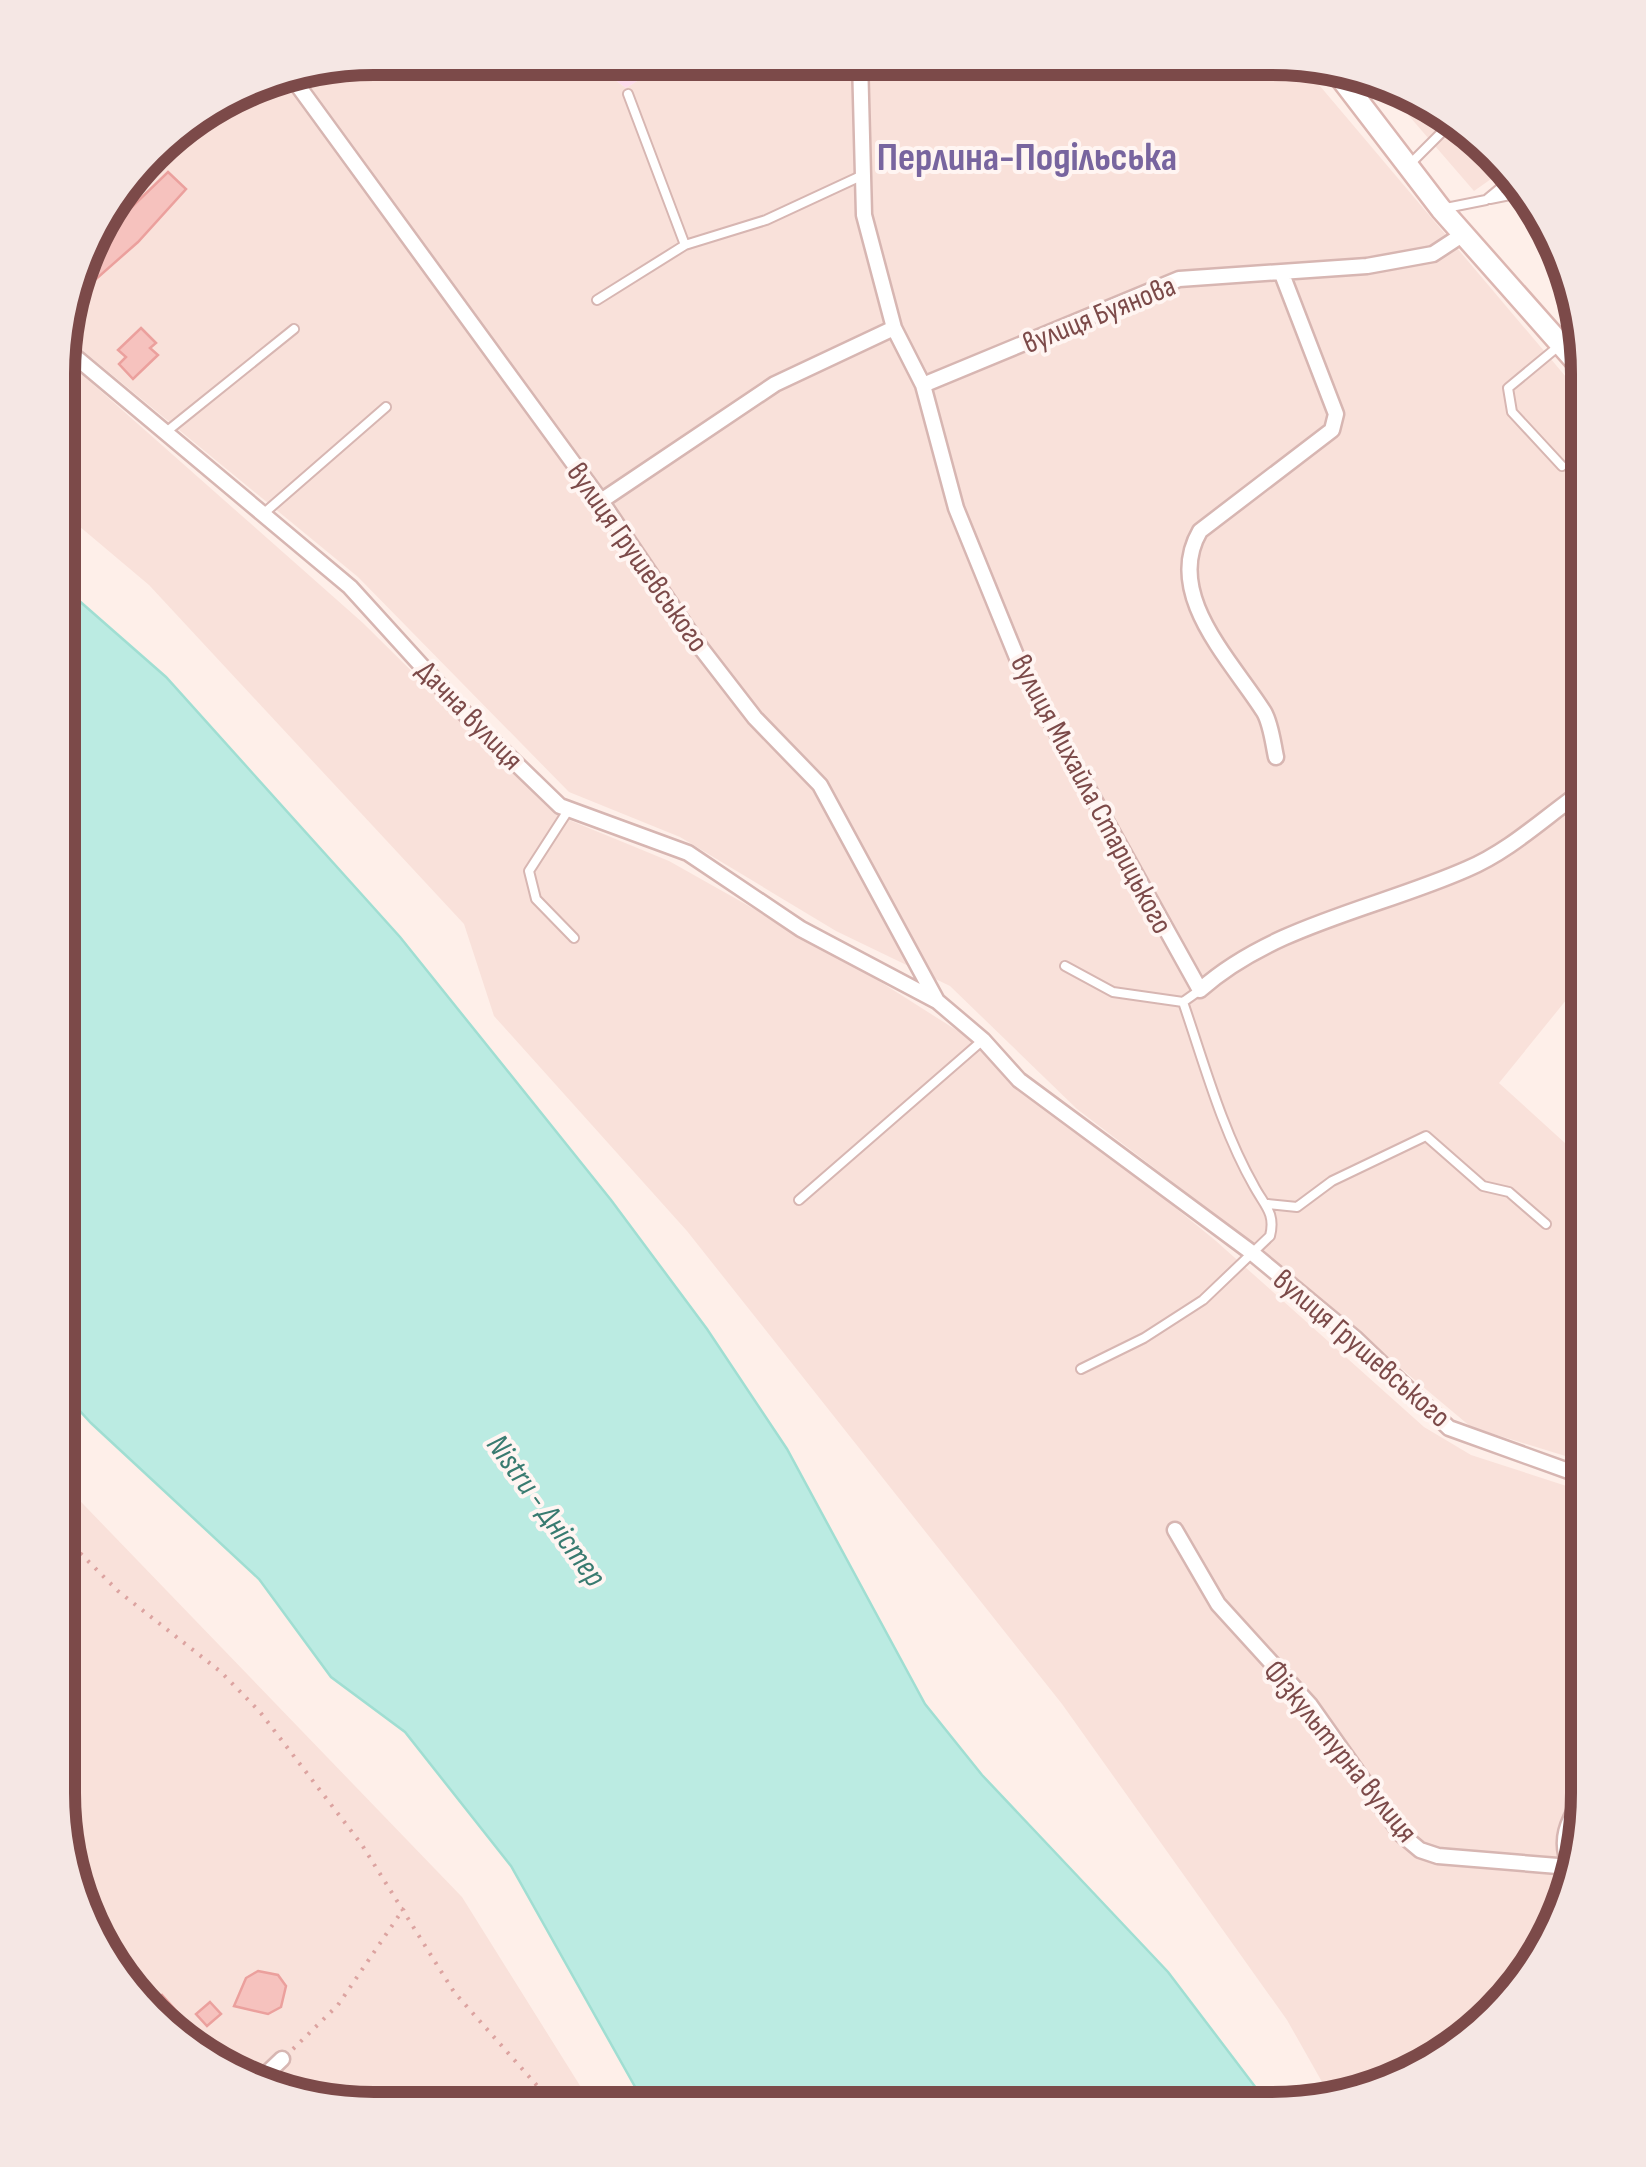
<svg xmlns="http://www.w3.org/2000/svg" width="1646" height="2167" font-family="'Sofia Sans Condensed',sans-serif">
  <rect width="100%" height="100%" fill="#feefe9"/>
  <!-- residential -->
  <path fill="#f9e1da" d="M374,58H585L626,88L674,58L1298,60L1588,403V973L1499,1083L1588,1164V1463L1471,1427L1237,1231L1077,1109L950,986L836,931L680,837L569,792L358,577L60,332L100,216L166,136L272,75Z
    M1384,87L1448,111L1501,172L1474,191Z
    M60,355L363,623L557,815L669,861L857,967L961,1033L1216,1241L1424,1427L1471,1455L1588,1493V1814L1535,1969L1412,2077L1330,2096L1287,2020L1062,1704L687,1231L494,1016L464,924L149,585L60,510Z
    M58,1478L462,1897L594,2108L333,2107L198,2056L90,1933L58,1793Z"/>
  <!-- medical -->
  <path fill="#fddceb" d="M585,58H674L626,88Z"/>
  <!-- water -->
  <path fill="#bbebe2" stroke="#a0ded2" stroke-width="2.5" d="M60,584L166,677L400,937L611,1200L707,1329L787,1449L925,1704L982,1775L1168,1972L1272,2109L647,2108L511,1866L405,1732L331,1677L259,1579L91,1423L58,1387Z"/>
  <!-- building -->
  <path fill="#f6c2be" stroke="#eba09d" stroke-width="2.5" d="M168,172L186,189L138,242L70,302L96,227L103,235Z
    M141,328L156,343L150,348L158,355L133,379L119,364L126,357L118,350Z
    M258,1971L278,1975L286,1986L281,2007L268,2014L234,2006L246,1978Z
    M162,1995L209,2047L199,2056L152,2004Z
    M210,2002L221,2014L207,2026L196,2014Z"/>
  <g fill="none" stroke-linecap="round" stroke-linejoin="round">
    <!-- service casing -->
    <g stroke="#d7b6b2" stroke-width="12">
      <path id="service" d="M628,94L685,245
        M1408,166L1455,119
        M1490,199L1520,193
        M1446,208L1486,200L1509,181
        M597,300L685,245L766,220L863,175
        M1560,345L1508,388L1512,412L1562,466
        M166,432L294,329
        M263,514L386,407
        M569,809L529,871L536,899L574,938
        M1065,966L1113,992L1183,1002L1200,990
        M799,1200L983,1040
        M1268,1204L1297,1207L1332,1181L1426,1136L1483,1186L1509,1192L1546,1224
        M1081,1369L1144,1338L1203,1300L1270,1236C1276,1213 1264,1205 1254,1186C1222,1130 1204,1063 1183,1002"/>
    </g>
    <!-- minor casing -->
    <g stroke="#d7b6b2" stroke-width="19">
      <path id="minor" d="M860,59L864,215L894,328L923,385L956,508L1022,670L1200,990C1273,925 1379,908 1467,869C1512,850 1548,814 1588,787
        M288,72L601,501L697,643L755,718L820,785L937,1001L983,1040L1019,1080L1251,1252L1356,1339L1449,1428L1588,1478
        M60,344L350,587L469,718L560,806L688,853L801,929L937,1001
        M923,385L1179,279L1367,266L1433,254L1465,233
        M601,501L775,384L894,328
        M1276,757C1273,743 1271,724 1264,712C1232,661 1163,594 1200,531L1332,430L1336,414L1282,274
        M1175,1530L1218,1604L1310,1705L1401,1834L1420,1850L1438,1856L1570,1867
        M1570,1866C1556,1835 1573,1815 1588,1786
        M261,2079L282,2059"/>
    </g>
    <!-- secondary casing -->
    <g stroke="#dcb6b1" stroke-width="25">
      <path id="secondary" d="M1333,68L1441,209L1588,375"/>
    </g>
    <!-- path -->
    <path stroke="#dca3a0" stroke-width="4" stroke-dasharray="2.5 8" stroke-linecap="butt" d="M58,1531L118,1591L221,1672L260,1712L362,1845L454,1992L556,2107
      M293,2049L338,2005L404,1908"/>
    <!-- service -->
    <use href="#service" stroke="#fff" stroke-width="8"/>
    <!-- minor -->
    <use href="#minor" stroke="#fff" stroke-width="14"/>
    <!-- secondary -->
    <use href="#secondary" stroke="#fff" stroke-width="20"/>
  </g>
  <g text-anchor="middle" stroke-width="8" stroke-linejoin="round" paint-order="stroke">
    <!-- street labels -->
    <g font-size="30" fill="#7c4a49" stroke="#fff5f2">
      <text transform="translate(1099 314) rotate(-22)" y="10">вулиця Буянова</text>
      <text transform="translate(638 557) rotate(55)" y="10">вулиця Грушевського</text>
      <text transform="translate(470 715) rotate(46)" y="10">Дачна вулиця</text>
      <text transform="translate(1092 794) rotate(62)" y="10">вулиця Михайла Старицького</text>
      <text transform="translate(1362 1348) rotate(41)" y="10">вулиця Грушевського</text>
      <text transform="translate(1341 1751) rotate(51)" y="10">Фізкультурна вулиця</text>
    </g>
    <!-- water labels -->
    <g font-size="32" font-style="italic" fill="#387b70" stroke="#fff5f2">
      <text transform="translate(547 1510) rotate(54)" y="11">Nistru - Дністер</text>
    </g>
    <!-- district labels -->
    <g font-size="40" font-weight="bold" fill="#78659f" stroke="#fff5f2">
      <text x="1027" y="170">Перлина-Подільська</text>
    </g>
  </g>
  <!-- crop -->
  <path d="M0 0H1646V2167H0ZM374 75H1272A299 299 0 0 1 1571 374V1793A299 299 0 0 1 1272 2092H374A299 299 0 0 1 75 1793V374A299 299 0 0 1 374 75Z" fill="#f5e7e4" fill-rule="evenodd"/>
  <path fill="none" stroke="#7c4a49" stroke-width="12" d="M374 75H1272A299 299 0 0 1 1571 374V1793A299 299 0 0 1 1272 2092H374A299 299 0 0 1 75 1793V374A299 299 0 0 1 374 75Z"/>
</svg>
